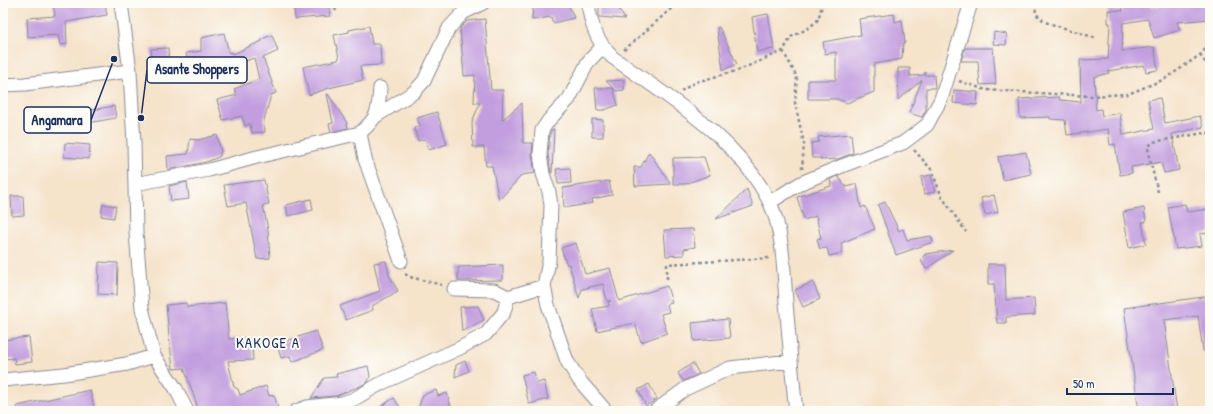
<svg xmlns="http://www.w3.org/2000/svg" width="1213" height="414" font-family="'Patrick Hand',sans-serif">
  <rect width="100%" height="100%" fill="#fdfcf7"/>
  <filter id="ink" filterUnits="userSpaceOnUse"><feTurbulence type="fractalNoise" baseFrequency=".025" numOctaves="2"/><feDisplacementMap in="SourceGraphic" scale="8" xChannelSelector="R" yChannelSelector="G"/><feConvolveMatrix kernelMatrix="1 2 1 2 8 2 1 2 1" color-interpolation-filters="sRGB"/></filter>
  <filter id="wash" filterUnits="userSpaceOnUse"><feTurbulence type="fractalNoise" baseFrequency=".012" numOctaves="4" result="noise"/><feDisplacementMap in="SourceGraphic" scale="16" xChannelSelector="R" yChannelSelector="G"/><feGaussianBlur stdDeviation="0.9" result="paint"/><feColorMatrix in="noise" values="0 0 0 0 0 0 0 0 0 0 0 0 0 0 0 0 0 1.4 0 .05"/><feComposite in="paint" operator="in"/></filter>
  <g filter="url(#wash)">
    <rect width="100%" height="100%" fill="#f5e3ca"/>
    <g id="blocks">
      <!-- building -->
      <path fill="#c29edf" d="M53,3H105L107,15L66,22L67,44L60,45L58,35L28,37L27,18L55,16Z
        M552,3H568L574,18L553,23L551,17L532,20L533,5H541Z
        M599,3H615L625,19L599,17Z
        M1121,3H1152L1151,7L1181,3H1210V19L1177,22L1180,30L1154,38L1148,19L1123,23L1122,51L1154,47L1158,70L1146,72L1144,65L1108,71L1109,73L1094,77L1096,110L1101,109L1102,116L1120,113L1123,135L1154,129L1148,100L1160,98L1165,123L1200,116L1203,127L1172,134L1179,170L1164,173L1161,162L1131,167L1132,173L1120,175L1115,144L1110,145L1108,129L1067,135L1065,120L1050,119V117L1020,118L1019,99L1059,97L1060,100L1081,102L1080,60L1108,59L1110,23H1108V10L1123,11Z
        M329,6L330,16L295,19L294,8Z
        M768,14L774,49L757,52L752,17Z
        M894,14L895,22L902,20L905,43H903L902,59L874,64V92L847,103L837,99H808V80H836V52L825,54L823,42L861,35L859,19Z
        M485,19L491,90H503L502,120L522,103L523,143H533L532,155L535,173L522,175L499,200L492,166H486L484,147H473L472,122L480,103H474L475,75L464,76L460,28L467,21Z
        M369,26L372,44H380L381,65L360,66L363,80L329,88L309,95L303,67L338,60L339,58L334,35L349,32V30Z
        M719,27L737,64L723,70L717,28Z
        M994,32L1007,34L1006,45L993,44Z
        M224,33L229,53L232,52L233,54L262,41V39L272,35L278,51L263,58L276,93L271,95L264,120L265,132L252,133L250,124L245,126L242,116L223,120L217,100L237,95L234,89L259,79L254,58L195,78L193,65L188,66L186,53L201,51V38Z
        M168,48L169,64L152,66L151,49Z
        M965,48H993L996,84L980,85L978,61H961Z
        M898,68H910V76L924,75L925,72V75H934L935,88H926V109L922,117L909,113L922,80L898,100Z
        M624,80V90L616,91L606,81Z
        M595,88H613L618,105L604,110H597Z
        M954,90L978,92L977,105L953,103Z
        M327,94H328L347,123L348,128L331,132L329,124L333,123Z
        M114,106L116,118L82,124L80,112Z
        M437,112L447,144L429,150L425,139L418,141L414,128L420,126L417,118Z
        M592,119L603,120V137H592Z
        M553,129H554L552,173H551L548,154L550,133Z
        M851,134L853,153L838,159L821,160V158H812L811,143L819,142L818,137Z
        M217,135L221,152L219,157L206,162L168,170L167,156L188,154L190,139L198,140Z
        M65,143L90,145L89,159L64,157Z
        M649,152L671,184L635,186L634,167H641Z
        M1026,152L1031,174L1003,180L998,157Z
        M704,157L710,175L685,184H673V158Z
        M570,168L571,183L558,184L556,169Z
        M931,175L935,192L924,194L921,177Z
        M838,176L846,187L857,184L861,208L865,206L875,229L841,243L843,253L829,256L827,248L820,249L817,239L821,238L816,216L804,220L797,197L831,186L830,179Z
        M264,180L269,204L263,205L268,230L270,258L257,259L246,203L228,206L224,185Z
        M609,181L612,195L592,199L593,203L564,208L563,188Z
        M187,182L189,199L171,201L169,186Z
        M747,189L753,206L716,219Z
        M994,195L998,212L985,215L981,198Z
        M11,196H23L24,215L12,216Z
        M311,199L313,210L288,216L286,205Z
        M885,202L899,231L903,229L907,240L931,236L933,242L896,255L878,205Z
        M103,204L116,206L114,218L101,216Z
        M1185,204L1187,212L1210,209V233L1200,234L1202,246L1176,249L1168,207Z
        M1144,208L1146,222H1142L1146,244L1129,248L1123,212Z
        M693,229L695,247L684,249V255L666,256L664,230Z
        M576,243L585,274L610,268L619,301L667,286L672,303L667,304L669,312L661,314L667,333L641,342L635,323L597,331L592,309L609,306L608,302L611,301H607L603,284L582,289L579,298L569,264L567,265L561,248Z
        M953,250L926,269L921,261L925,254Z
        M386,261L389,275L398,291L372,306L373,310L346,320L340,306L380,291L374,263Z
        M99,262L118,263L117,295L98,294Z
        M988,264H1005L1006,300L1034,298L1035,315L1006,317V323H997L994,284H988Z
        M503,265V280L458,281V267Z
        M813,282L820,299L803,307L795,290Z
        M1210,296V351H1203L1198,316L1164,320L1177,411H1139L1124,308Z
        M186,303L187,307L225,303L229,339L248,338V342H252L253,360L228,361L234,387L238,389L240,395L266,386L269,396L274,395L279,411H199L184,368L173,369L169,336L166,305Z
        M478,306L484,320L462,331L460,307Z
        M728,319L730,338L694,341L692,323Z
        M316,331L323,350L292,362L290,356L281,358L277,344Z
        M29,337L32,362L15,364L14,358L3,359V340Z
        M465,361L469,371L455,377L456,365Z
        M693,363L699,374L683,381L678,373Z
        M368,366L370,376L368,382L360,386L336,396L311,398L324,378L337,377L336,374Z
        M534,372L537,383L544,381L548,399L529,404L522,375Z
        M649,384L657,399L646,406L638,390Z
        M90,390L94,407L76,411H17V406Z
        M436,390L438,396L447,393L452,411H417L423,395Z
        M394,398L402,411H373Z"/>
    </g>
  </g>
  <g filter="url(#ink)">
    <use href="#blocks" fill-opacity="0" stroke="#888994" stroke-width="1"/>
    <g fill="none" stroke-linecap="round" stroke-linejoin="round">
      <!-- minor casing -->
      <g stroke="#888994" stroke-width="15">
        <path id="minor" d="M121,3L130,71L134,143L136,232L142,308L154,356L176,389L187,411
          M588,3C591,25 596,40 612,57C669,98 736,136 769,201C783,228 784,272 786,302C789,338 792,375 796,411
          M603,46L588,62L569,99L549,120L542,130L540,154L543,174L549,192L551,205L549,261L544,286L548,305L567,361L579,380L606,411
          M3,85L25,84L130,71
          M376,116L414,92L424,81L449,28L463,13L483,3
          M360,133L365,159L401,261
          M135,184L209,170L257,157L360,133C379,116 378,112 380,88
          M770,202L801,183L842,166L903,143L927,125L941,99L971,3
          M454,289L494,290L508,297L544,286
          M3,380L64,374L127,364L154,356
          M296,411L307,407L342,403L354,399L380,384L460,348L486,334L504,312L508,297
          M655,411L685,389L730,368L790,361"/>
      </g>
      <!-- path -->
      <path stroke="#888994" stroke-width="2.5" stroke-dasharray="3 3" stroke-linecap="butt" d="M333,3L336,11
        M1035,3L1036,14L1045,22L1096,38
        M624,50L672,8L680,3
        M783,51L797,77L795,103L804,144L802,169
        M1200,55L1210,69
        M959,81L986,90L1090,96L1128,94L1165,79L1200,55L1210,44
        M681,91L696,82L739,70L783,51L791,37L807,29L817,21L821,11V3
        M914,150L931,169L942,197L966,232
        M1158,192L1149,156L1148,147L1153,142L1204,133H1210
        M405,274L410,277L442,285
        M667,279V264L770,258"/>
      <!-- minor -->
      <use href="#minor" stroke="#fff" stroke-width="13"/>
    </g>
  </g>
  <g text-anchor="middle" stroke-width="4" stroke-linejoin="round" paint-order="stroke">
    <!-- quarter labels -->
    <g font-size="15" letter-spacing="1" fill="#1b2f5e" stroke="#fdfcf7">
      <text x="268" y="348">KAKOGE A</text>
    </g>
  </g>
  <!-- callouts -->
  <path fill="none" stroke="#1b2f5e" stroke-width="1.5" d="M141 118L147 70M114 59L91 120"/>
  <g fill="#1b2f5e" stroke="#fdfcf7" stroke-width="1.5">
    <circle cx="141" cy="118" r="4"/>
    <circle cx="114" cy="59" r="4"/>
  </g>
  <g fill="#fdfcf7" stroke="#1b2f5e" stroke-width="1.5">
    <rect x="147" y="57" width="100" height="26" rx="4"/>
    <rect x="24" y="107" width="67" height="26" rx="4"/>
  </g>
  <g font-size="14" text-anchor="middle" font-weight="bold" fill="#1b2f5e">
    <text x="197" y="74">Asante Shoppers</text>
    <text x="57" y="125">Angamara</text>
  </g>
  <!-- margin -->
  <rect width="1213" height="414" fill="none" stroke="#fdfcf7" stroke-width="16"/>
  <!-- scale -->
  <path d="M1067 388v6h106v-6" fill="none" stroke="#1b2f5e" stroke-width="2"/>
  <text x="1073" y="388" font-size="12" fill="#1b2f5e" stroke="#fdfcf7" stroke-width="3" paint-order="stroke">50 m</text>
</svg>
